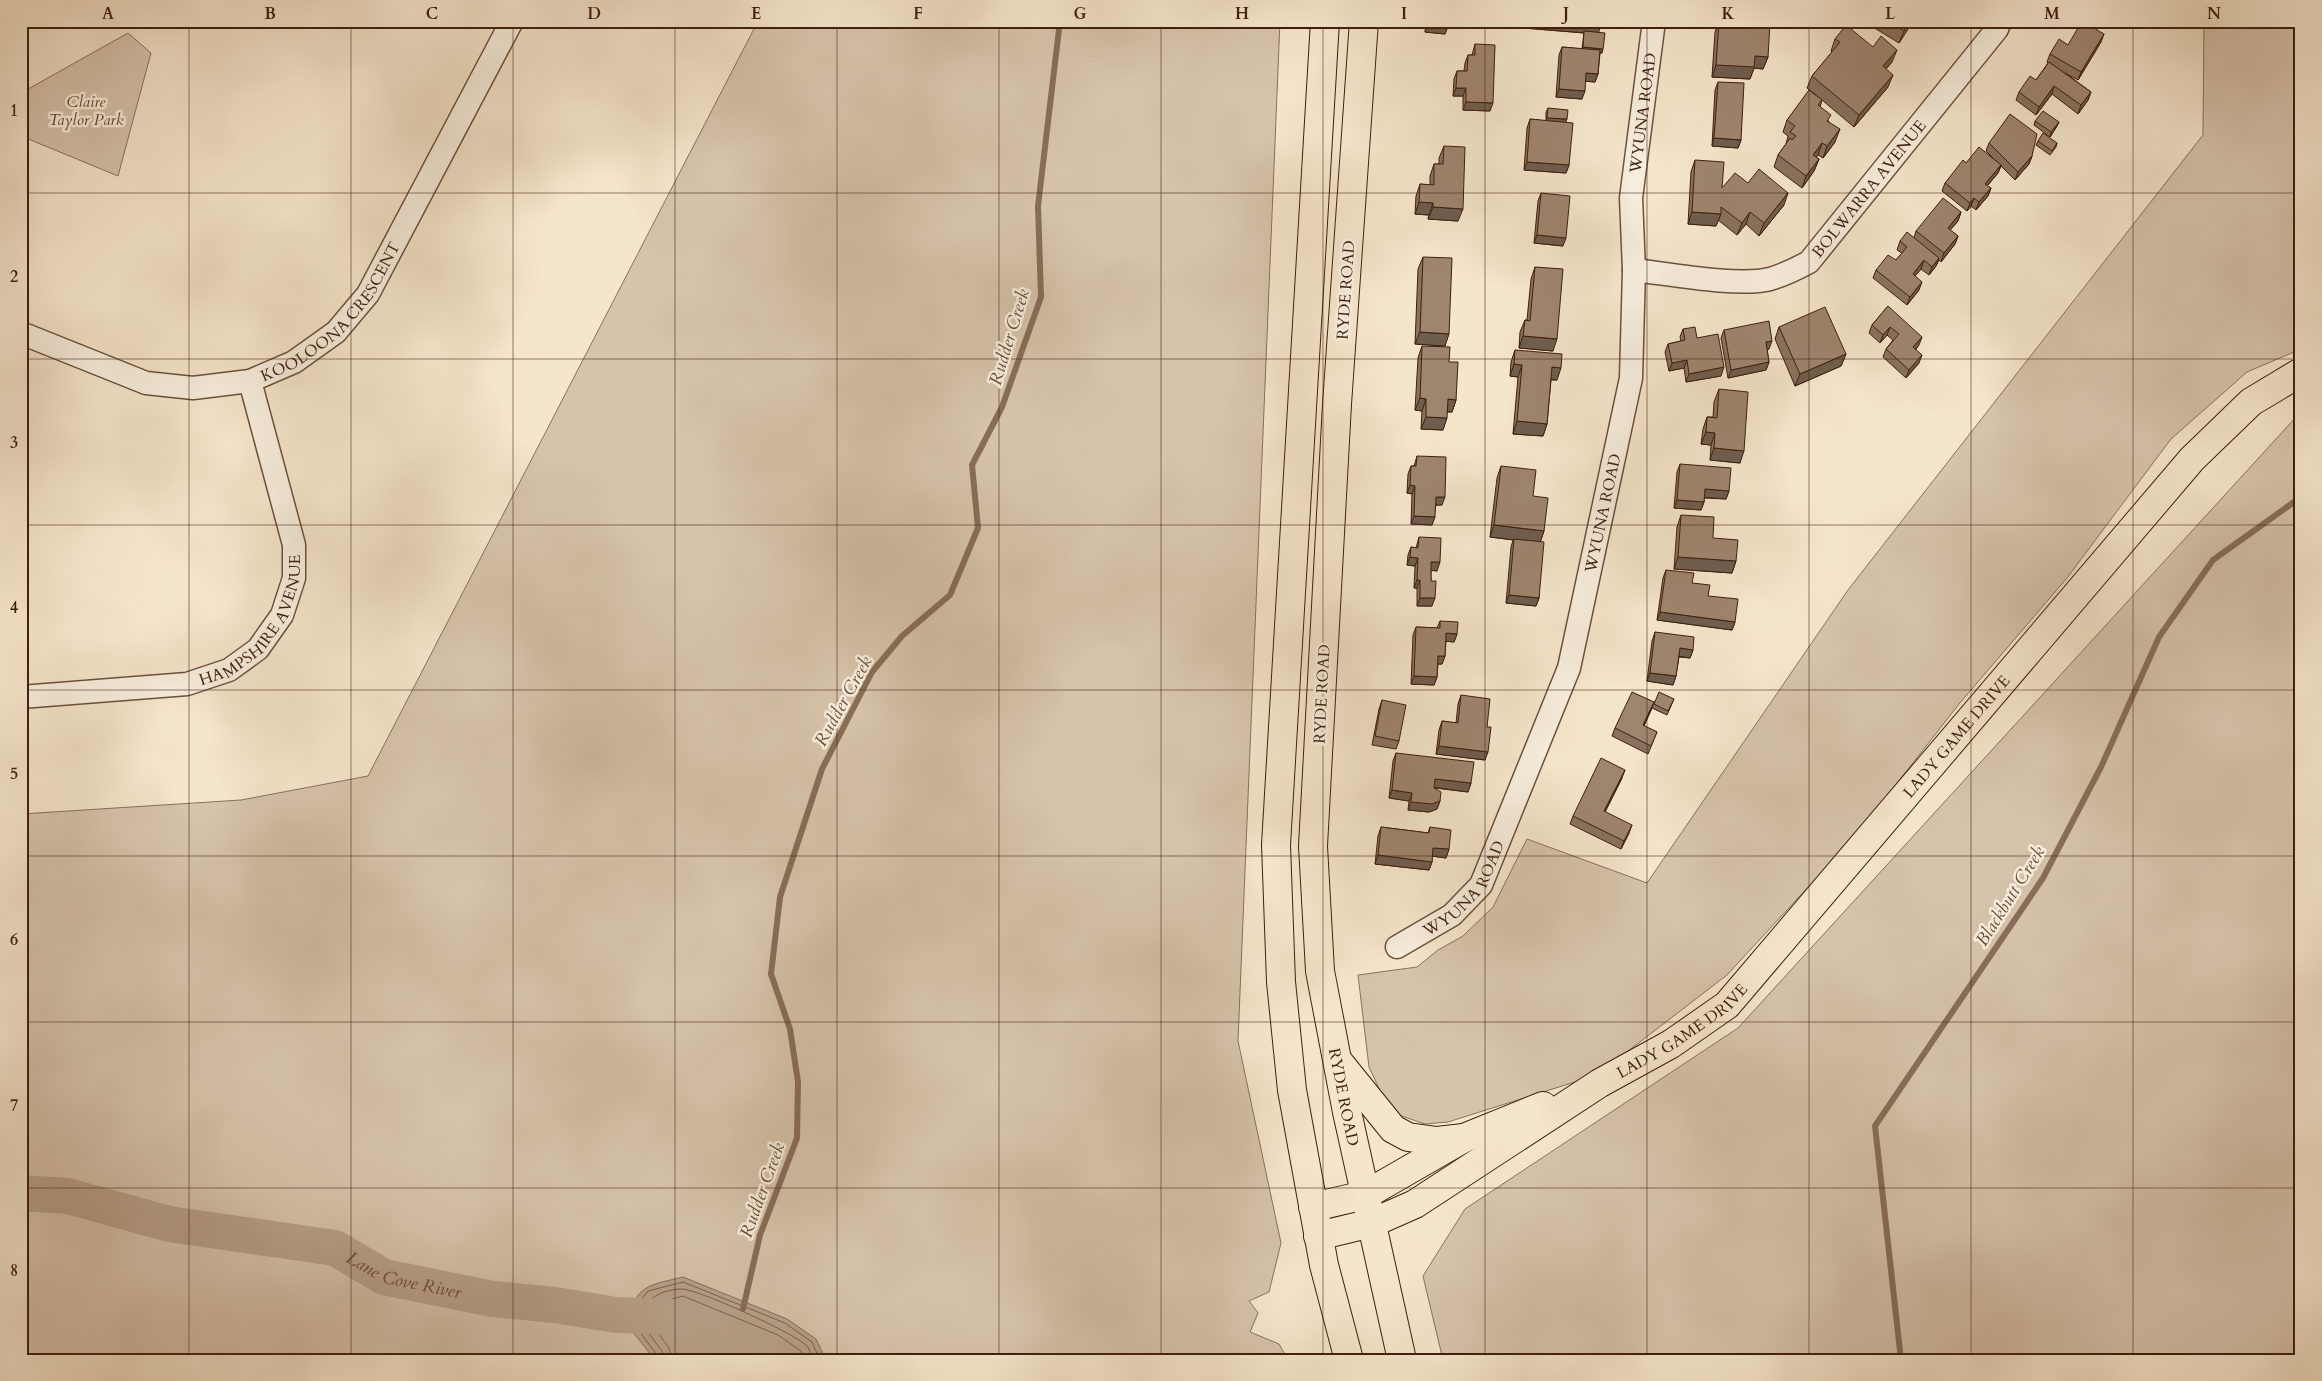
<svg xmlns="http://www.w3.org/2000/svg" width="2322" height="1381" font-family="Cardo,serif">
  <rect width="100%" height="100%" fill="#f5e5cb"/>
  <filter id="stains"><feTurbulence type="fractalNoise" baseFrequency=".004" numOctaves="4"/><feColorMatrix values="0 0 0 0 .2 0 0 0 0 .09 0 0 0 0 .02 0 0 0 .5 -.17"/></filter>
  <radialGradient id="worn" r=".72"><stop offset=".6" stop-color="#630" stop-opacity="0"/><stop offset="1" stop-color="#630" stop-opacity=".3"/></radialGradient>
  <!-- green -->
  <path fill="#d6c3ab" stroke="#8a705c" d="M758,21H1280L1238,1041L1281,1243L1269,1292L1249,1301L1258,1313L1250,1332L1279,1344L1288,1360H21V814L241,800L368,776Z
    M2204,21H2301V349L2247,372L2171,439L2067,578L1959,704L1858,833L1727,975L1597,1075L1448,1122L1425,1124L1390,1112L1369,1067L1358,975L1417,967L1438,950L1463,936L1493,907L1527,839L1647,883L1848,590L2203,135Z
    M128,33L151,53L118,176L21,136V93Z
    M2301,415V1360H1443L1423,1276L1465,1209L1738,1028L2297,416Z"/>
  <!-- water -->
  <path fill="#b7a18a" stroke="#876d58" d="M683,1277L787,1319L816,1339L826,1360H655L625,1322C639,1284 646,1286 683,1277Z"/>
  <g fill="none" stroke-linecap="round" stroke-linejoin="round">
    <!-- shore -->
    <path stroke="#7b604b" stroke-width="1" d="M658,1360L657,1355L631,1320L637,1305L648,1291L683,1282L785,1323L812,1342L820,1360
      M665,1360L662,1351L638,1319C646,1299 659,1290 681,1289C696,1288 796,1334 807,1346C810,1349 811,1356 813,1360
      M672,1360L669,1348L647,1318L656,1303L683,1296L778,1335L801,1351L805,1360"/>
    <!-- stream -->
    <path stroke="#876d58" stroke-width="6" d="M743,1309L760,1235L797,1138L798,1082L790,1029L771,974L780,897L822,769L872,672L902,636L950,595L978,528L972,465L1002,407L1041,297L1038,206L1060,21
      M1901,1360L1875,1126L2043,878L2101,767L2159,637L2213,560L2301,497"/>
    <!-- river -->
    <path stroke="#b7a18a" stroke-width="36" id="s1" d="M21,1193L68,1196L169,1224L335,1248L384,1277L493,1299L555,1305L616,1315L677,1317"/>
    <!-- minor casing -->
    <g stroke="#6c503c" stroke-width="25">
      <g id="minor">
        <path id="s2" d="M1634,270C1669,274 1738,287 1770,279C1784,275 1796,269 1809,262L1997,29L2000,21"/>
        <path id="s3" d="M21,333L146,383L193,388L250,381L294,362L336,332L368,294L512,21"/>
        <path id="s4" d="M21,697L187,684L229,670L258,649L282,615L294,578V545L250,381"/>
        <path id="s5" d="M1397,947L1452,915L1481,885L1569,668L1631,378L1634,270L1631,198L1654,21"/>
      </g>
    </g>
    <!-- major casing -->
    <g stroke="#3f1e0c" stroke-width="30">
      <g id="major">
        <path d="M1313,1207L1365,1195L1464,1138L1543,1106"/>
        <path id="s6" d="M1318,1236L1372,1223L1415,1204L1600,1083L1671,1044L1727,1005L2192,459L2251,402L2301,372"/>
      </g>
    </g>
    <!-- highway casing -->
    <g stroke="#3f1e0c" stroke-width="30">
      <g id="highway">
        <path d="M1325,21L1276,845L1281,982L1292,1090L1324,1265L1349,1360"/>
        <path id="s7" d="M1364,21L1337,404L1313,846L1320,971L1347,1112L1402,1360"/>
        <path d="M1338,1061L1393,1129L1408,1137L1437,1141L1464,1138"/>
      </g>
    </g>
    <!-- minor -->
    <use href="#minor" stroke="#f8eedd" stroke-width="22"/>
    <!-- major -->
    <use href="#major" stroke="#f5e5cb" stroke-width="28"/>
    <!-- highway -->
    <use href="#highway" stroke="#f5e5cb" stroke-width="28"/>
  </g>
  <!-- wall -->
  <path fill="#88725f" stroke="#3f1e0c" d="M1426,21H1448V26L1445,34L1425,32Z
    M1525,21H1602L1598,32L1602,53H1600L1598,74L1595,82L1585,81L1582,99L1556,97L1559,55L1562,47L1582,49L1584,33L1524,28Z
    M1719,21H1742L1768,57L1763,69L1754,68L1750,79L1712,77L1715,32Z
    M1863,21H1913L1899,43Z
    M1835,39L1873,47L1892,62L1886,69L1888,87L1854,127L1822,100L1820,107L1829,122L1835,142L1823,158L1818,155L1816,157L1819,159L1814,171L1802,188L1774,167L1778,155L1786,144L1788,136L1783,132L1787,120L1816,95L1807,88L1812,76L1832,52L1831,51Z
    M2101,42L2078,80L2065,73L2091,92L2088,100L2078,114L2052,94L2036,115L2016,100L2019,92L2036,80L2048,63L2047,62L2050,54L2068,45Z
    M1475,44L1490,111L1463,110V96H1453L1454,79L1457,71H1464L1465,63L1468,55H1472Z
    M1718,82L1741,140L1738,148L1712,146L1715,90Z
    M1548,108L1566,122L1569,165L1566,173L1524,170L1527,128L1530,119L1546,121V112Z
    M2035,121L2059,122L2057,126L2050,137L2034,125Z
    M2038,141L2057,143L2056,147L2050,155L2036,145Z
    M1989,143L2032,156L2029,164L2015,180L2001,166L1998,173L1987,186L1991,188L1988,196L1976,210L1971,206L1967,211L1942,191L1945,183L1966,163L1993,158L1986,151Z
    M1444,146L1458,221L1428,219L1429,215L1415,214L1416,196L1420,184L1430,185V176L1434,164H1439V158Z
    M1695,160L1722,188L1748,183L1784,205L1759,236L1746,224L1737,235L1718,220L1716,226L1688,224L1691,172Z
    M1541,193L1563,246L1534,243L1538,201Z
    M1961,212L1958,221L1950,230L1958,236L1955,244L1941,262L1939,260L1936,266L1929,275L1921,269L1915,276L1919,290L1907,305L1873,278L1876,270L1896,260L1902,253L1897,250L1900,241L1914,238L1916,231Z
    M1423,257L1445,346L1415,344L1418,269Z
    M1535,267L1553,351L1519,348L1520,332L1525,320H1527L1531,279Z
    M1888,306L1919,345L1916,349L1919,363L1906,378L1883,357L1886,349L1893,340L1887,335L1880,343L1869,333L1872,325Z
    M1779,327L1846,354L1841,366L1795,386L1775,339Z
    M1683,329L1697,338L1721,376L1686,382L1684,368L1669,371L1665,352L1668,344L1681,341L1680,337Z
    M1724,330L1769,349L1767,350L1769,362L1766,370L1728,378L1721,338Z
    M1422,346L1449,362L1456,400L1452,412H1447L1443,430L1421,429L1422,411L1415,410L1418,358Z
    M1515,350L1557,380H1551L1547,424L1543,436L1513,434L1518,377L1510,376L1511,362Z
    M1719,389L1740,463L1710,460L1711,445L1701,444L1703,429L1707,417H1713L1714,402Z
    M1417,456L1442,505H1436L1432,525L1411,524L1412,494L1407,493L1408,474L1411,466H1414Z
    M1680,464L1729,491L1726,499L1704,498V502L1701,510L1674,508L1677,472Z
    M1501,466L1533,496L1544,531L1540,542L1539,598L1536,606L1506,603L1511,547L1513,540L1490,537L1497,478Z
    M1681,515L1713,538L1736,561L1732,573L1674,569L1677,527Z
    M1419,537L1437,571L1431,570V581L1432,606H1417V588H1414L1415,566L1407,565L1408,555L1411,547L1416,548Z
    M1666,570L1692,583L1708,596L1735,622L1732,630L1657,620L1663,578Z
    M1440,621L1457,634L1454,642L1446,641L1445,656L1442,664H1438L1437,677L1434,685L1411,684L1413,635L1416,627L1437,628Z
    M1655,632L1693,650L1690,658L1679,657L1676,676L1673,685L1647,681L1652,641Z
    M1461,695L1487,727L1485,760L1436,754L1439,730L1442,721L1456,723L1458,704Z
    M1674,699L1667,715L1652,708L1644,726L1657,732L1648,754L1612,736L1615,728L1654,702Z
    M1382,700L1399,741L1396,749L1372,745L1379,709Z
    M1396,753L1471,783L1468,792L1434,788L1440,801L1437,809L1429,812L1408,810L1409,801L1389,798L1393,761Z
    M1622,778L1605,812L1629,833L1621,849L1570,824L1573,816Z
    M1381,827L1428,833L1430,827L1449,849L1446,858L1432,856V862L1429,870L1375,864L1378,836Z"/>
  <!-- shaded-wall -->
  <path fill="#6f5d4e" stroke="#3f1e0c" d="M1527,21H1594L1602,22L1598,34L1524,28Z
    M1910,21H1913L1899,43L1904,31Z
    M2118,21H2137V23Z
    M1428,24L1448,26L1445,34L1425,32Z
    M2104,34L2101,42L2078,80L2081,72Z
    M1583,47L1603,49L1602,53L1581,51Z
    M1897,50L1892,62L1878,78L1883,66Z
    M1755,56L1768,57L1763,69L1754,68L1750,79L1712,77L1716,65Z
    M1586,73L1598,74L1595,82L1583,81Z
    M1893,75L1888,87L1854,127L1859,115Z
    M2054,86L2052,94L2036,115L2039,107Z
    M1456,88H1466L1463,96H1453Z
    M1559,89L1585,91L1582,99L1556,97Z
    M2091,92L2088,100L2078,114L2081,105Z
    M1466,102L1493,103L1490,111L1463,110Z
    M1547,118L1567,119L1565,124L1545,122Z
    M2059,122L2057,126L2050,137L2051,132Z
    M1840,129L1835,142L1823,158L1827,146Z
    M1714,138L1741,140L1738,148L1712,146Z
    M1822,143L1818,155L1808,167L1813,155Z
    M2032,156L2029,164L2015,180L2018,172Z
    M1819,159L1814,171L1802,188L1806,176Z
    M1527,162L1569,165L1566,173L1524,170Z
    M2001,165L1998,173L1982,192L1985,184Z
    M1991,188L1988,196L1976,210L1979,202Z
    M1788,193L1784,205L1759,236L1764,223Z
    M1974,198L1971,206L1967,211L1970,203Z
    M1419,202L1433,203L1429,215L1415,214Z
    M1433,207L1463,209L1458,221L1428,219Z
    M1692,212L1721,214L1716,226L1688,224Z
    M1750,212L1746,224L1737,235L1742,223Z
    M1961,212L1958,221L1945,236L1948,228Z
    M1537,235L1566,238L1563,246L1534,243Z
    M1958,236L1955,244L1941,262L1944,253Z
    M1939,258L1936,266L1929,275L1932,267Z
    M1924,260L1921,269L1910,282L1913,274Z
    M1922,282L1919,290L1907,305L1910,297Z
    M1890,327L1887,335L1880,343L1883,335Z
    M1420,332L1449,334L1445,346L1415,344Z
    M1523,336L1557,339L1553,351L1519,348Z
    M1922,337L1919,345L1910,355L1913,347Z
    M1772,341L1769,349L1763,350L1766,342Z
    M1846,354L1841,366L1795,386L1800,374Z
    M1922,355L1919,363L1906,378L1909,370Z
    M1687,360L1684,368L1669,371L1672,363Z
    M1769,362L1766,370L1728,378L1731,370Z
    M1514,364L1522,365L1518,377L1510,376Z
    M1552,367L1561,368L1557,380L1547,379Z
    M1724,367L1721,376L1686,382L1689,374Z
    M1420,398L1426,399L1422,411L1415,410Z
    M1448,399L1456,400L1452,412L1443,411Z
    M1426,417L1447,418L1443,430L1421,429Z
    M1517,421L1547,424L1543,436L1513,434Z
    M1706,432L1715,433L1711,445L1701,444Z
    M1714,448L1744,451L1740,463L1710,460Z
    M1410,485L1415,486L1412,494L1407,493Z
    M1705,489L1729,491L1726,499L1702,497Z
    M1436,497H1445L1442,505H1433Z
    M1677,500L1704,502L1701,510L1674,508Z
    M1414,516L1435,517L1432,525L1411,524Z
    M1494,525L1544,531L1540,543L1490,537Z
    M1410,557L1418,558L1415,566L1407,565Z
    M1678,557L1736,561L1732,573L1674,569Z
    M1431,562H1440L1437,571L1428,570Z
    M1417,580H1420L1417,588H1414Z
    M1509,595L1539,598L1536,606L1506,603Z
    M1420,598H1435L1432,606H1417Z
    M1660,612L1735,622L1732,630L1657,620Z
    M1446,633L1457,634L1454,642L1443,641Z
    M1680,648L1693,650L1690,658L1677,656Z
    M1438,656H1445L1442,664H1436Z
    M1650,673L1676,676L1673,685L1647,681Z
    M1414,676L1437,677L1434,685L1411,684Z
    M1654,702L1651,710L1640,734L1643,725Z
    M1439,746L1488,752L1485,760L1436,754Z
    M1625,770L1622,778L1601,820L1604,811Z
    M1435,779L1471,783L1468,792L1432,787Z
    M1392,790L1412,793L1409,801L1389,798Z
    M1440,801L1437,809L1429,812L1408,810L1411,802Z
    M1632,825L1629,833L1621,849L1624,841Z
    M1433,848L1449,849L1446,858L1431,856Z
    M1378,855L1432,862L1429,870L1375,864Z"/>
  <!-- building -->
  <path fill="#9e856f" stroke="#3f1e0c" d="M1429,21H1448V26L1428,24Z
    M1719,21H1742L1770,23L1768,57L1755,56L1754,67L1716,65Z
    M1887,21H1910L1904,31Z
    M2082,21L2104,34L2081,72L2050,54L2059,39L2068,45Z
    M1846,25L1873,47L1881,36L1897,50L1883,66L1893,75L1859,115L1812,76L1840,42L1835,39Z
    M1584,31L1605,33L1603,49L1583,47Z
    M1475,44L1495,45L1493,103L1466,102V88H1456L1457,71H1467L1468,55H1475Z
    M1562,47L1600,50L1598,74L1586,73L1585,91L1559,89Z
    M2049,62L2091,92L2081,105L2054,86L2039,107L2019,92L2030,76L2036,80Z
    M1718,82L1744,83L1741,140L1714,138Z
    M1809,90L1822,100L1818,105L1831,115L1827,121L1840,129L1827,146L1822,143L1813,155L1819,159L1806,176L1778,155L1790,138L1792,140L1796,136L1790,132L1795,126L1787,120Z
    M1548,108L1568,110L1567,119L1547,118Z
    M2043,111L2059,122L2051,132L2035,121Z
    M2010,114L2037,134L2032,156L2018,172L1989,143Z
    M1530,119L1573,123L1569,165L1527,162Z
    M2043,133L2057,143L2052,151L2038,141Z
    M1444,146L1465,147L1463,209L1433,207V203L1419,202L1420,184L1434,185V164H1443Z
    M1979,147L2001,165L1985,184L1991,188L1979,202L1974,198L1970,203L1945,183L1963,160L1966,163Z
    M1695,160L1724,162L1722,188L1735,173L1748,183L1759,169L1788,193L1764,223L1750,212L1742,223L1721,207V214L1692,212Z
    M1541,193L1570,196L1566,238L1537,235Z
    M1943,198L1961,212L1948,228L1958,236L1944,253L1916,231Z
    M1907,232L1939,258L1932,267L1924,260L1913,274L1922,282L1910,297L1876,270L1888,255L1896,260L1907,247L1900,241Z
    M1423,257L1452,258L1449,334L1420,332Z
    M1535,267L1563,269L1557,339L1523,336L1525,320L1530,321Z
    M1888,306L1922,337L1913,347L1922,355L1909,370L1886,349L1899,334L1890,327L1883,335L1872,325Z
    M1825,307L1846,354L1800,374L1779,327Z
    M1769,321L1772,341L1766,342L1769,362L1731,370L1724,330Z
    M1695,327L1697,338L1718,334L1724,367L1689,374L1687,360L1672,363L1668,344L1685,340L1683,329Z
    M1422,346L1450,347L1449,362H1458L1456,400L1448,399L1447,418L1426,417V399L1420,398Z
    M1515,350L1562,354L1561,368L1552,367L1547,424L1517,421L1522,365L1514,364Z
    M1719,389L1748,392L1744,451L1714,448L1715,433L1706,432L1707,417L1717,418Z
    M1417,456L1446,457L1445,497H1436L1435,517L1414,516L1415,486L1410,485L1411,466H1416Z
    M1680,464L1731,468L1729,491L1705,489L1704,502L1677,500Z
    M1501,466L1536,470L1533,496L1548,498L1544,531L1494,525Z
    M1681,515L1714,517L1713,538L1738,540L1736,561L1678,557Z
    M1419,537L1441,538L1440,562H1431V581H1436L1435,598H1420V580H1417L1418,558L1410,557L1411,547L1418,548Z
    M1514,539L1544,542L1539,598L1509,595Z
    M1666,570L1694,573L1692,583L1710,585L1708,596L1738,599L1735,622L1660,612Z
    M1440,621L1458,622L1457,634L1446,633L1445,656H1438L1437,677L1414,676L1416,627L1440,628Z
    M1655,632L1694,637L1693,650L1680,648L1676,676L1650,673Z
    M1632,692L1654,702L1643,725L1657,732L1651,746L1615,728Z
    M1659,692L1674,699L1668,711L1654,704Z
    M1461,695L1490,699L1487,727H1491L1488,752L1439,746L1442,721L1458,723Z
    M1382,700L1406,705L1399,741L1375,736Z
    M1396,753L1474,762L1471,783L1435,779L1434,788L1441,792L1440,801L1432,804L1411,802L1412,793L1392,790Z
    M1601,758L1625,770L1604,811L1632,825L1624,841L1573,816Z
    M1381,827L1429,833L1430,827L1451,830L1449,849L1433,848L1432,862L1378,855Z"/>
  <!-- grid -->
  <path fill="none" stroke="#3f1e0c" stroke-width="1" stroke-opacity="0.55" d="M189,21V1360M351,21V1360M513,21V1360M675,21V1360M837,21V1360M999,21V1360M1161,21V1360M1323,21V1360M1485,21V1360M1647,21V1360M1809,21V1360M1971,21V1360M2133,21V1360M21,193H2301M21,359H2301M21,525H2301M21,690H2301M21,856H2301M21,1022H2301M21,1188H2301"/>
  <g text-anchor="middle" stroke-width="5" stroke-linejoin="round" paint-order="stroke">
    <!-- park labels -->
    <g font-size="16" font-style="italic" fill="#654734" stroke="#f8eedd">
      <text x="86" y="107">Claire<tspan x="86" dy="18">Taylor Park</tspan></text>
    </g>
    <!-- street labels -->
    <g font-size="16" fill="#3f1e0c" stroke="#f8eedd">
      <text dy="6" stroke="none"><textPath href="#s5" startOffset="902">WYUNA ROAD</textPath></text>
      <text dy="6" stroke="none"><textPath href="#s2" startOffset="274">BOLWARRA AVENUE</textPath></text>
      <text transform="translate(1345 290) rotate(-86)" y="6">RYDE ROAD</text>
      <text dy="6" stroke="none"><textPath href="#s3" startOffset="349">KOOLOONA CRESCENT</textPath></text>
      <text dy="6" stroke="none"><textPath href="#s5" startOffset="498">WYUNA ROAD</textPath></text>
      <text dy="6" stroke="none"><textPath href="#s4" startOffset="265">HAMPSHIRE AVENUE</textPath></text>
      <text transform="translate(1321 694) rotate(-87)" y="6">RYDE ROAD</text>
      <text dy="6" stroke="none"><textPath href="#s6" startOffset="826">LADY GAME DRIVE</textPath></text>
      <text dy="6" stroke="none"><textPath href="#s5" startOffset="92">WYUNA ROAD</textPath></text>
      <text dy="6" stroke="none"><textPath href="#s6" startOffset="421">LADY GAME DRIVE</textPath></text>
      <text dy="6" stroke="none"><textPath href="#s7" startOffset="1080">RYDE ROAD</textPath></text>
    </g>
    <!-- water labels -->
    <g font-size="18" font-style="italic" fill="#694c38" stroke="#f8eedd">
      <text transform="translate(1009 337) rotate(-73)" y="6">Rudder Creek</text>
      <text transform="translate(843 701) rotate(-61)" y="6">Rudder Creek</text>
      <text transform="translate(2010 896) rotate(-58)" y="6">Blackbutt Creek</text>
      <text transform="translate(762 1190) rotate(-70)" y="6">Rudder Creek</text>
      <text dy="6" stroke="none"><textPath href="#s1" startOffset="395">Lane Cove River</textPath></text>
    </g>
  </g>
  <!-- margin -->
  <rect width="2322" height="1381" fill="none" stroke="#f5e5cb" stroke-width="55"/>
  <rect x="28" y="28" width="2266" height="1326" fill="none" stroke="#3f1e0c" stroke-width="2"/>
  <g font-size="16" text-anchor="middle" font-weight="bold" fill="#3f1e0c">
    <text x="108" y="19">A</text>
    <text x="270" y="19">B</text>
    <text x="432" y="19">C</text>
    <text x="594" y="19">D</text>
    <text x="756" y="19">E</text>
    <text x="918" y="19">F</text>
    <text x="1080" y="19">G</text>
    <text x="1242" y="19">H</text>
    <text x="1404" y="19">I</text>
    <text x="1566" y="19">J</text>
    <text x="1728" y="19">K</text>
    <text x="1890" y="19">L</text>
    <text x="2052" y="19">M</text>
    <text x="2214" y="19">N</text>
    <text x="14" y="116">1</text>
    <text x="14" y="282">2</text>
    <text x="14" y="448">3</text>
    <text x="14" y="613">4</text>
    <text x="14" y="779">5</text>
    <text x="14" y="945">6</text>
    <text x="14" y="1111">7</text>
    <text x="14" y="1276">8</text>
  </g>
  <rect width="100%" height="100%" filter="url(#stains)"/>
  <rect width="100%" height="100%" fill="url(#worn)"/>
</svg>
